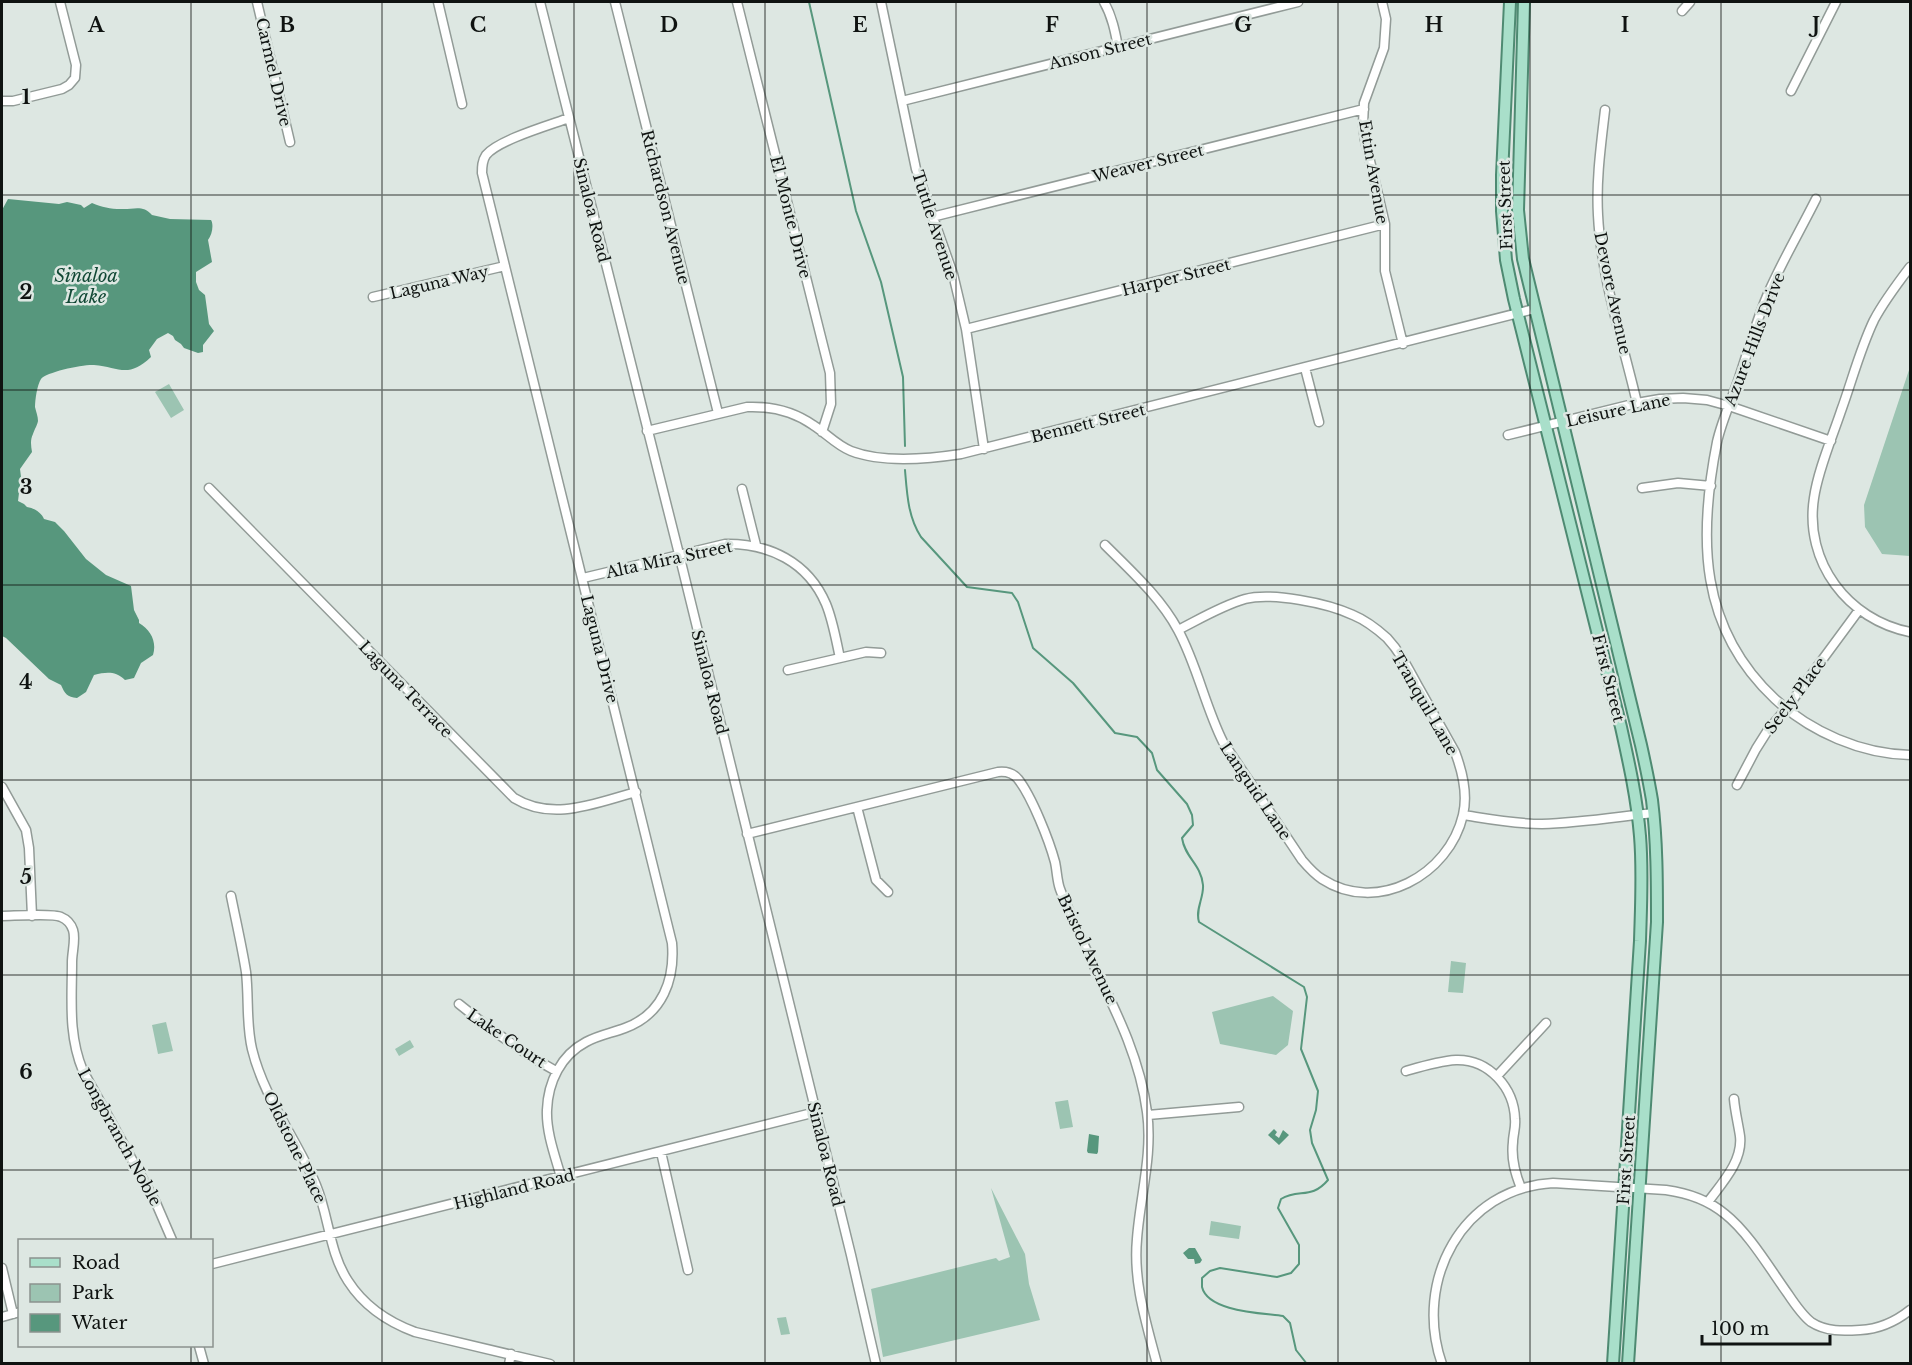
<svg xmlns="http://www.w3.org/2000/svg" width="1912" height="1365" font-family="'Libre Baskerville',serif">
  <rect width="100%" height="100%" fill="#dde7e2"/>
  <!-- green -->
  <path fill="#9cc4b2" d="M1910,367V523L1909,524L1910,556L1882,554L1865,527L1864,505Z
    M169,384L184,410L171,418L155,392Z
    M1451,961L1466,963L1463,993L1448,992Z
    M1273,996L1293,1011L1288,1045L1276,1055L1220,1044L1212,1012Z
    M166,1022L173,1051L158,1054L152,1025Z
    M410,1040L414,1047L399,1056L395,1049Z
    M1068,1100L1073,1127L1060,1129L1055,1102Z
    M991,1188L1025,1254L1029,1284L1040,1320L883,1357L871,1289L996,1258L999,1261L1010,1257Z
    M1211,1221L1241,1226L1239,1239L1209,1235Z
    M786,1317L790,1334L781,1335L777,1318Z"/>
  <!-- water -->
  <path fill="#57977d" d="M8,199L59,204L67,202L81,205L84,208L92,203C102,207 110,209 121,209C132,210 143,204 152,215L170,219L211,220C214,225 212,235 208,240L212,262L196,272V282L199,290L205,295L209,324L214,331L203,345V352L198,353L184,348L181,344L175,340L173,336L168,333L157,339L149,350L151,357C128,379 119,367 94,365C84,364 46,372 41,379C37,385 35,400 35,407C36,412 38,416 38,421C37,426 35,428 33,434C30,440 31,446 32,452L20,469L21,477L18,501L24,504L27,507C34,508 42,513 44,519L55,522L64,531L86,559L106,575L131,586L134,610L139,620V623C151,630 157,642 153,655L141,663L134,678L125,680C115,671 107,672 94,675L86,692L77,698C67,697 65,694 61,685L49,679L6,638L2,636V210Z
    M1274,1129L1277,1132L1275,1135L1279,1138L1283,1130L1289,1135L1279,1145L1268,1135Z
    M1089,1134L1099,1136L1098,1152L1097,1154L1088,1153L1087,1151Z
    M1189,1248H1195L1202,1260L1200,1263L1195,1264L1194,1259H1188L1183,1253Z"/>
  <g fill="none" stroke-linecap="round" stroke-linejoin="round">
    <!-- stream -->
    <path stroke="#57977d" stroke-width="2" d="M809,2L856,211L881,282L903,377L905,446
      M905,470C907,494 908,517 921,537L967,587L1012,593L1018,602L1033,648L1073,683L1115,733L1137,737L1152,753L1157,770L1187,804L1192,815L1193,825L1182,838C1185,858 1201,864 1203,885C1204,898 1195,909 1199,922L1304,987L1307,997L1301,1049L1318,1091L1316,1110L1310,1130L1312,1143L1328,1180C1311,1200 1299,1188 1281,1199L1278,1208L1299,1245V1264L1291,1273L1277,1277L1220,1268L1210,1271L1202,1278C1202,1278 1202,1287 1202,1287C1208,1312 1263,1313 1283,1316L1290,1323L1296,1350L1307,1364"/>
    <!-- minor casing -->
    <g stroke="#929b97" stroke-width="11">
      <path id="minor" d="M257,2L290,142
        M438,2L462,104
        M540,2L679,554L851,1255L876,1364
        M615,2L718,413
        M737,2L830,373L831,404L822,432
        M881,2L916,169L953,274L966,329L984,449
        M1104,2C1112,16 1115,31 1118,47
        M1382,2L1386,19L1384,48L1364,103L1363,124L1365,140L1385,224V271L1403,344
        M1682,11L1690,2
        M1791,91L1836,2
        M2,101H13L62,89L69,85L75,78L76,65L60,2
        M902,101L1298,2
        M1605,110C1601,145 1596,180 1598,215C1601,277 1623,343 1637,403
        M1816,199C1800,231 1781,263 1767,296C1756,322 1748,351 1739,378C1732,399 1722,420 1717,442C1698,538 1699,628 1775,699C1811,732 1861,754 1910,755
        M932,217L1364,109
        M1910,267C1897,284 1884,301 1874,320C1860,349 1852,381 1841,411C1832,438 1818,470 1814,498C1804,562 1848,620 1910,632
        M373,297L505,266
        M966,329L1385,224
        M1305,368L1319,422
        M647,431L747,407C771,406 793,411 813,425C826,433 836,445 851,451C882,463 928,459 961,454L1534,309
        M1508,435L1637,403L1660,399L1683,398L1707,400L1729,406L1831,441
        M209,488L514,798C553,822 595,803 636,792
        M1642,488L1678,483L1711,486
        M742,489L756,545
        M1105,545C1132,572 1160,597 1178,630C1197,665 1205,706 1223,742L1302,860C1308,867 1314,874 1322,879C1377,915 1449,875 1463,815C1468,794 1463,773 1455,752C1443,731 1431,709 1419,688C1409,670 1401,653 1387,638C1377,629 1365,620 1353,615C1327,603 1272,592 1245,599C1221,606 1200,619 1178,630
        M583,578L725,544C769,543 808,562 826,604C833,621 836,640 840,658
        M788,670L866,652L881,653
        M1737,785L1756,749L1768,730L1786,709L1859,610
        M2,787L26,830L29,848L32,916
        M857,807L876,880L888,892
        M1463,815C1489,819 1515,824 1542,824C1579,823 1616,817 1653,813
        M747,834L998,772C1007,771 1013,773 1018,779C1032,797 1049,840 1055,862C1057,871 1057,881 1060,889C1064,900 1070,912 1074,923C1101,985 1138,1043 1147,1112C1153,1154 1140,1197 1137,1239C1133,1282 1146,1322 1157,1364
        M231,896C236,921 242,947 246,972C249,998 246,1024 252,1049C264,1099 297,1139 316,1185C329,1216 329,1252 348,1281C364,1306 388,1322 415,1332L550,1364
        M2,916C13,916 53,913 61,917C66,919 71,924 73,930C76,939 72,952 72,962C72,1000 68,1035 83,1071L156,1203L172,1240
        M459,1004C490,1029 521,1052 556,1071
        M1406,1071C1423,1066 1439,1061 1456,1060C1489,1059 1514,1088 1515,1119C1516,1127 1513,1135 1513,1142C1511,1159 1515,1173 1521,1188
        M1497,1076L1546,1023
        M1148,1115L1239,1107
        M661,1152L688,1270
        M561,1177C555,1156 546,1132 547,1110C548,1082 561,1055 586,1042C599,1035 612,1033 625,1028C663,1014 675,979 672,943L482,173C482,167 482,161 486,155C498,140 550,125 569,118
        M1708,1202C1722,1183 1743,1161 1740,1136C1738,1123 1735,1111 1734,1099
        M212,1264L816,1112
        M2,1268L13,1314
        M2,1317L20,1312
        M199,1346L204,1364
        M509,1364L511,1354
        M1442,1364C1413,1281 1462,1188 1553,1183L1666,1190C1688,1193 1708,1200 1725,1214C1749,1233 1770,1269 1788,1294C1794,1303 1802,1315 1811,1322C1826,1332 1844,1331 1860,1330C1880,1329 1895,1322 1910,1310"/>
    </g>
    <!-- major casing -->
    <g stroke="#4e8a72" stroke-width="14">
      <path id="major" d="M1510,2L1502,175V211L1506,260L1514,299L1621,727C1629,763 1637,799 1640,836C1643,871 1641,906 1640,941L1613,1364
        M1524,2L1518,210L1523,259L1641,745C1645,763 1649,782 1652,800C1657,841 1657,882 1657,922L1628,1364"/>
    </g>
    <!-- minor -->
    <use href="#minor" stroke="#fff" stroke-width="8"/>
    <!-- major -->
    <use href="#major" stroke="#a9dfca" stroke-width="10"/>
  </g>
  <!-- grid -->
  <path fill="none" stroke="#0f1311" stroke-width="1.5" stroke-opacity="0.55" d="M191,2V1240M382,2V1364M574,2V1364M765,2V1364M956,2V1364M1147,2V1364M1338,2V1364M1530,2V1364M1721,2V1364M2,195H1910M2,390H1910M2,585H1910M2,780H1910M2,975H1910M2,1170H1910M191,1346V1364"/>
  <g text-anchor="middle" stroke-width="5" stroke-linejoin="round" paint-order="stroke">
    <!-- street labels -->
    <g font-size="16" fill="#0f1311" stroke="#dde7e2">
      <text transform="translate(1100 51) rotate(-14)" y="6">Anson Street</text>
      <text transform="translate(274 72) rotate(77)" y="6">Carmel Drive</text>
      <text transform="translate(1148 163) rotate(-14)" y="6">Weaver Street</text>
      <text transform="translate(1374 172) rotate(80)" y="6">Ettin Avenue</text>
      <text transform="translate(1505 205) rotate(-92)" y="6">First Street</text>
      <text transform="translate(666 207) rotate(76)" y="6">Richardson Avenue</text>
      <text transform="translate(592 210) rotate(76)" y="6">Sinaloa Road</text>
      <text transform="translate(791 217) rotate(76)" y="6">El Monte Drive</text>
      <text transform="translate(935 225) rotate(72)" y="6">Tuttle Avenue</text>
      <text transform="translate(1176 277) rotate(-14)" y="6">Harper Street</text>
      <text transform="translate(439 282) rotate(-13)" y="6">Laguna Way</text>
      <text transform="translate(1613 293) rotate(78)" y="6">Devore Avenue</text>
      <text transform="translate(1754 339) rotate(-69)" y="6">Azure Hills Drive</text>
      <text transform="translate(1618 410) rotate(-12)" y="6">Leisure Lane</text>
      <text transform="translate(1088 423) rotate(-14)" y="6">Bennett Street</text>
      <text transform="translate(669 559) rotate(-12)" y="6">Alta Mira Street</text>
      <text transform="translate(600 649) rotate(76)" y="6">Laguna Drive</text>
      <text transform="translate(1609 678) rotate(76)" y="6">First Street</text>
      <text transform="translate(710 682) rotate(76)" y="6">Sinaloa Road</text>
      <text transform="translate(406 689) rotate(46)" y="6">Laguna Terrace</text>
      <text transform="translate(1795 695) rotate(-53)" y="6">Seely Place</text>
      <text transform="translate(1425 703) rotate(60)" y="6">Tranquil Lane</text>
      <text transform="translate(1256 791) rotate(56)" y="6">Languid Lane</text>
      <text transform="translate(1088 949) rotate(65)" y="6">Bristol Avenue</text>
      <text transform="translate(507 1038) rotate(34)" y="6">Lake Court</text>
      <text transform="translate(120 1137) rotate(61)" y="6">Longbranch Noble</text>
      <text transform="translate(295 1147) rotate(64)" y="6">Oldstone Place</text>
      <text transform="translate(826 1154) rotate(76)" y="6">Sinaloa Road</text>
      <text transform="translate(1626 1160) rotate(-86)" y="6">First Street</text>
      <text transform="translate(514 1189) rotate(-14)" y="6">Highland Road</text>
    </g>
    <!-- water labels -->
    <g font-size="18" font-style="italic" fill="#114835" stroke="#dde7e2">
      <text x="86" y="282">Sinaloa<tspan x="86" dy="21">Lake</tspan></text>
    </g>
  </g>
  <g font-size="20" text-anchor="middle" font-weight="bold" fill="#0f1311" stroke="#dde7e2" stroke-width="5" stroke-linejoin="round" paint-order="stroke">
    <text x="96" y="32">A</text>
    <text x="287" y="32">B</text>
    <text x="478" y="32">C</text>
    <text x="669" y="32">D</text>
    <text x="860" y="32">E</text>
    <text x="1052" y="32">F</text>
    <text x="1243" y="32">G</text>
    <text x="1434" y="32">H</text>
    <text x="1625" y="32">I</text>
    <text x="1816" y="32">J</text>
    <text x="26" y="104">1</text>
    <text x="26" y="299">2</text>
    <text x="26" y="494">3</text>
    <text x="26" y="689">4</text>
    <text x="26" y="884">5</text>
    <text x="26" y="1079">6</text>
  </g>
  <!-- border -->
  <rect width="1912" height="1365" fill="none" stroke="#0f1311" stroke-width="6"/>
  <!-- legend -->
  <rect x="18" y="1239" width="195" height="108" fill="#dde7e2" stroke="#8b928e" stroke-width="1.5"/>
  <rect x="30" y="1258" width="30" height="9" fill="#a9dfca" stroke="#8b928e" stroke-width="1.5"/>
  <text x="72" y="1269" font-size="18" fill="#0f1311">Road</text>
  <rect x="30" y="1284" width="30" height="18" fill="#9cc4b2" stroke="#8b928e" stroke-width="1.5"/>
  <text x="72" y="1299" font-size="18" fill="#0f1311">Park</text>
  <rect x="30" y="1314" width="30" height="18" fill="#57977d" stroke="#8b928e" stroke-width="1.5"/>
  <text x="72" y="1329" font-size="18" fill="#0f1311">Water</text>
  <!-- scale -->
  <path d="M1702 1335v9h128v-9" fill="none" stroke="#0f1311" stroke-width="3"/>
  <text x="1711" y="1335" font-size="18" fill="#0f1311" stroke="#dde7e2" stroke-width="4.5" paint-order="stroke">100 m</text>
</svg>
